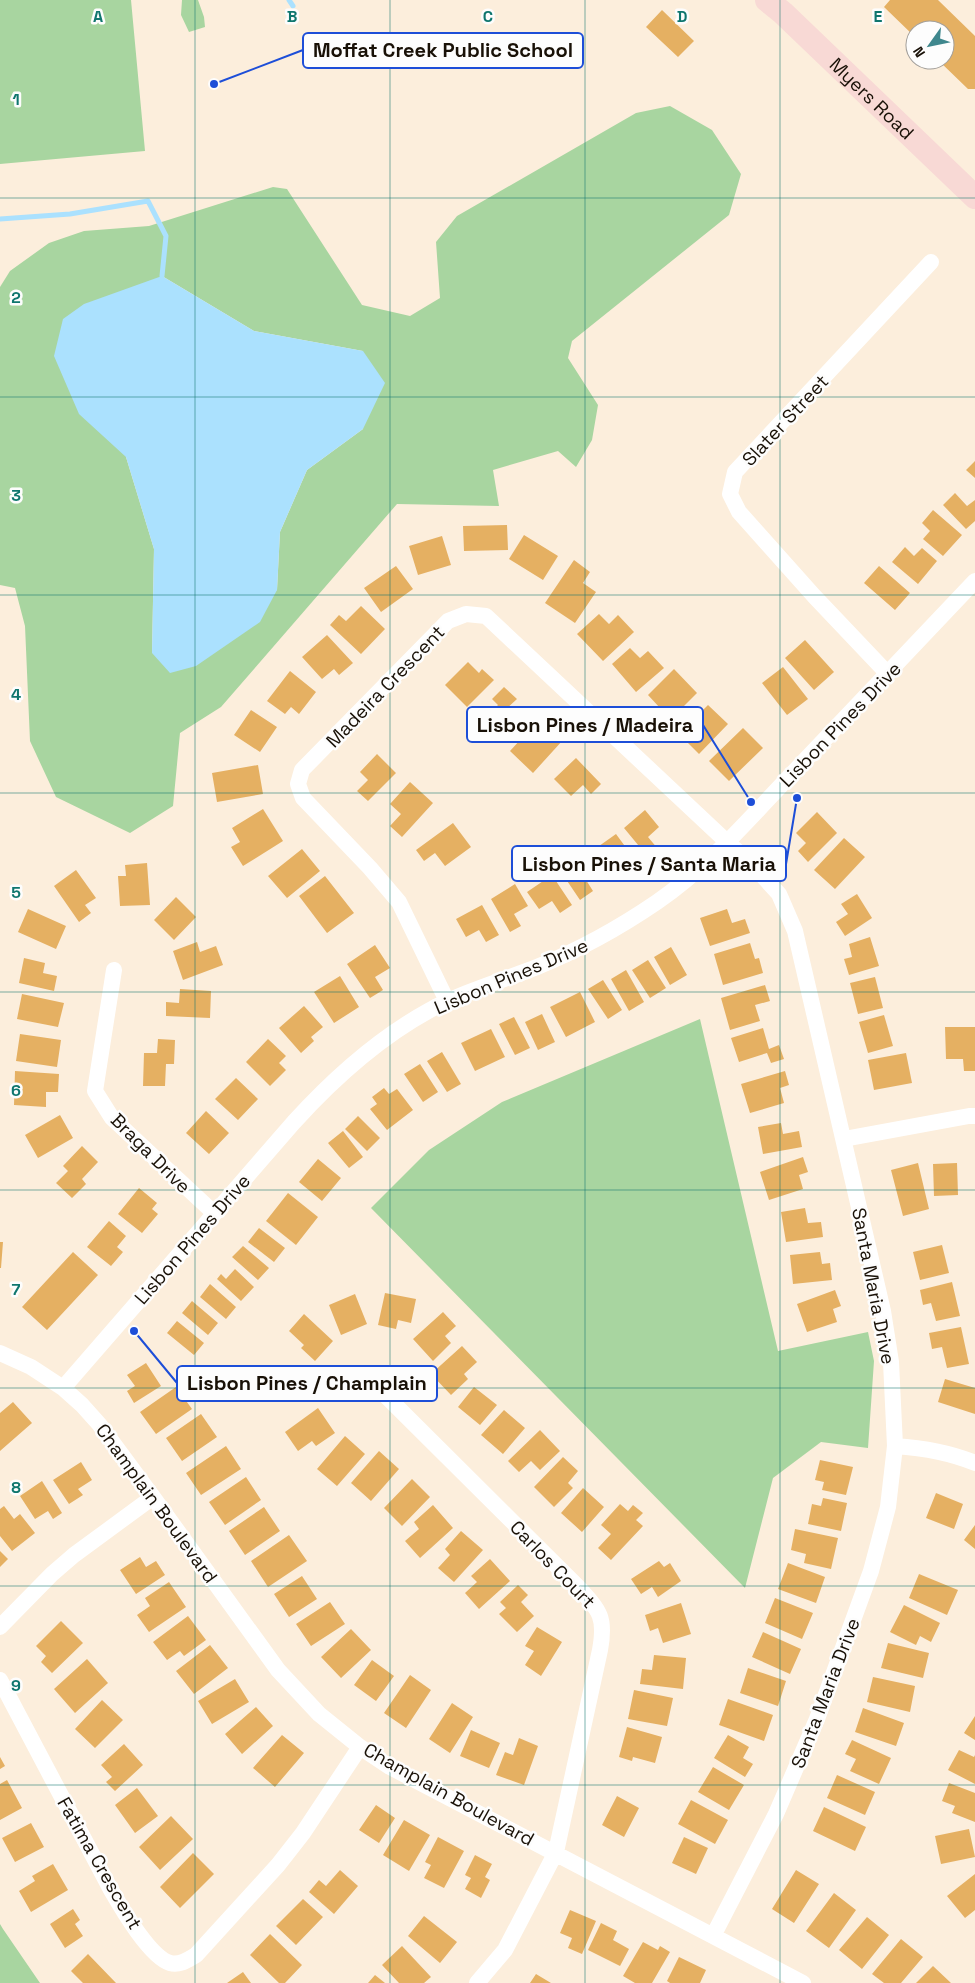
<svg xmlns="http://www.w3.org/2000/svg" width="975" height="1983" font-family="'Space Grotesk',sans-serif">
  <rect width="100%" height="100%" fill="#fceedc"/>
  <!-- green -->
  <path fill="#a8d5a0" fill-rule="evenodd" d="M0,0H131L145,151L0,164Z
    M182,0H198L204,17L205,27L189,32L181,15Z
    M670,106L712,130L741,174L729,215L572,341L568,358L598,405L592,440L576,467L558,451L493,470L499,506L397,504L221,707L180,733L173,806L130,833L56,797L30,741L25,626L15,588L0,585V287L10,271L49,243L84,231L149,226L273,187L287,189L362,305L410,316L440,298L436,242L457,216L636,113ZM162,276L254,331L363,351V429L307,470L280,532L277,590L152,653L154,549L126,457Z
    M700,1019L778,1351L868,1332L874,1361L868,1448L821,1442L773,1478L745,1588L371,1208L429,1150L502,1102Z
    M0,1924L3,1929L40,1983H0Z"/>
  <!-- water -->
  <path fill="#abe1fe" d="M162,276L254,331L363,351L385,383L363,429L307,470L280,532L277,590L260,622L196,666L170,673L152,653L154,549L126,457L79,414L54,356L63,319L84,304Z"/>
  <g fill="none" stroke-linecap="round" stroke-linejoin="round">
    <!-- stream -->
    <path stroke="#abe1fe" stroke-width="5" d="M289,0L293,6
      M0,219L70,214L148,201L166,236L162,276"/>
  </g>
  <!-- building -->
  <path fill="#e5b062" d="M890,0H938L975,36V89H968L938,60H945V30H915V37L884,7Z
    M662,10L694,41L678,57L646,27Z
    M975,461V478L966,470Z
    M955,493L967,506L975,500V521L966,529L943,505Z
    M933,510L962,535L943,556L923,539L930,531L922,523Z
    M507,525L508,550L464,551L463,526Z
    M524,535L558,556L543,580L509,559Z
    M442,536L451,565L418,575L409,546Z
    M905,547L914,556L922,548L937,561L918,584L892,562Z
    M574,560L590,572L583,583L596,592L575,623L545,603Z
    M396,566L413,589L381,612L364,588Z
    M879,566L910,593L895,610L864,583Z
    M361,606L385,629L361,654L330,625L339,615L346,621Z
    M599,614L609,624L618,615L634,632L603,661L577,634Z
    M327,635L353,663L339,675L334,669L322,679L302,657Z
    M805,640L834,672L814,690L785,658Z
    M630,648L640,658L648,651L664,668L636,692L612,664Z
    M468,662L479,673L482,669L494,680L467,707L445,685Z
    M783,667L808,699L787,715L762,683Z
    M674,669L697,693L666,724L655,713L660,708L648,695Z
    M290,671L316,692L299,714L291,707L285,714L267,701Z
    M504,687L517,699L506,709L517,720L500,738L483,721L498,705L492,699Z
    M708,705L728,724L699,754L679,734Z
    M251,710L277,727L260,752L234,735Z
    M532,727L547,741L555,732L563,740L533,773L510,751Z
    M743,728L763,748L729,781L709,761Z
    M377,754L396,773L368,801L357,791L368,780L360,772Z
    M576,758L601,784L591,794L583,785L571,796L554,779Z
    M258,765L263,794L217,802L212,773Z
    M410,782L433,803L402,837L390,826L401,814L390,804Z
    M263,809L283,841L243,866L231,847L240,842L232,828Z
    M645,810L659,827L648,837L658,849L648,857L624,828Z
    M817,812L837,833L808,862L798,851L806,843L796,833Z
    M453,823L471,847L445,866L435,853L424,861L416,850Z
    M616,834L638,864L629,871L621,861L607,871L592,851Z
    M844,838L865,857L835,889L814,870Z
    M302,849L320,871L287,898L268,876Z
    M581,850L597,873L586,880L593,891L580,900L557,866Z
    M147,863L150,905L120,906L118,876H126L125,865Z
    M76,870L96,898L85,905L91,913L79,922L54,886Z
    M552,875L572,905L560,913L552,901L539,909L527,892Z
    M325,876L354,913L327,933L299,896Z
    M515,884L528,906L514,914L521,926L510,932L491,899Z
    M857,894L872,918L845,936L836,922L848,914L841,904Z
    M176,897L196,917L174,940L154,920Z
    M482,905L499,935L486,942L479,930L466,937L456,919Z
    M28,909L66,926L56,949L18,932Z
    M727,909L732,923L745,919L750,933L710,946L700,918Z
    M870,937L879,966L849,975L844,959L852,957L849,944Z
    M197,942L200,952L216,946L223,965L183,980L173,951Z
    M750,943L755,959L759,958L763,973L723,985L714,954Z
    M375,945L390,968L375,977L383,990L370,998L347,964Z
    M671,947L687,975L670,985L654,957Z
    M24,958L45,963L43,973L57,976L54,991L19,983Z
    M648,960L666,988L650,998L632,970Z
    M626,970L644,1002L629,1011L611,979Z
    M340,976L359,1007L334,1023L314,992Z
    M875,977L883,1008L858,1014L850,983Z
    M603,980L622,1010L608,1019L588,989Z
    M765,985L770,1001L755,1005L760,1021L730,1030L721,998Z
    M180,989L211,991L210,1018L166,1016V1002L179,1003Z
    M580,992L595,1022L566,1037L550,1007Z
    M22,994L64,1003L58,1027L17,1019Z
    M304,1006L323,1027L311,1037L314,1041L301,1053L279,1028Z
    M542,1014L555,1042L538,1050L525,1022Z
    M884,1015L893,1046L868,1053L859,1022Z
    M514,1017L530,1048L515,1055L499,1024Z
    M945,1027H975V1071H964L963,1059H946Z
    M763,1028L769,1049L779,1045L784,1059L771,1063L767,1053L739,1062L731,1038Z
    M491,1029L505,1057L475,1071L461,1043Z
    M20,1034L61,1040L57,1067L16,1061Z
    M158,1039L175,1040L174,1064H166L165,1086H143L144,1053H157Z
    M268,1039L286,1056L279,1063L286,1070L270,1086L246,1062Z
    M442,1052L461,1084L447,1092L427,1061Z
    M906,1053L912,1083L874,1090L868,1060Z
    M420,1064L438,1092L423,1102L404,1074Z
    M15,1071L59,1074L58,1092H46V1107L14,1105Z
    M785,1071L789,1085L780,1088L784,1103L750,1113L741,1084Z
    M236,1078L258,1099L238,1120L215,1099Z
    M384,1088L389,1094L397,1089L413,1110L387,1130L370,1109L377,1104L372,1097Z
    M206,1111L229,1133L209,1154L186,1133Z
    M60,1115L73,1138L38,1158L25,1135Z
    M358,1116L380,1138L367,1151L345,1129Z
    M781,1123L783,1134L799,1131L802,1147L763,1154L758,1127Z
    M343,1131L363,1157L349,1168L328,1143Z
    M82,1146L98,1162L82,1179L86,1184L72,1198L56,1183L68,1171L63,1166Z
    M803,1157L808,1172L799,1175L803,1189L769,1200L760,1172Z
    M318,1159L341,1178L322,1201L299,1182Z
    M918,1163L929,1209L903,1216L891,1170Z
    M957,1163L958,1195L934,1196L933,1164Z
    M139,1188L157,1203L152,1209L158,1214L142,1233L118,1214Z
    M288,1193L318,1217L296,1245L266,1221Z
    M805,1208L808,1223L821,1222L823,1237L786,1242L781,1212Z
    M109,1221L126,1236L117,1247L123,1252L111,1266L87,1247Z
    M259,1228L285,1248L274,1262L248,1242Z
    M0,1242H3L1,1268H0Z
    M942,1245L949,1273L920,1280L913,1252Z
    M243,1246L269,1268L258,1280L232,1257Z
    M73,1252L98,1275L47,1330L22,1307Z
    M820,1252L822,1264L830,1263L832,1280L793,1284L790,1255Z
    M235,1269L254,1287L241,1301L217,1279L221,1274L226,1279Z
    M952,1282L960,1316L936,1321L931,1303L923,1305L920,1290Z
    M210,1284L236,1307L226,1319L200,1297Z
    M835,1290L841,1306L833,1309L837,1322L807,1332L797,1304Z
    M385,1293L416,1299L411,1323L398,1320L396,1329L378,1325Z
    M355,1294L367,1324L341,1335L329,1305Z
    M192,1301L218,1323L208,1335L182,1313Z
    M443,1312L456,1326L445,1336L451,1343L433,1361L413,1339Z
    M304,1314L333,1341L315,1361L301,1348L304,1345L289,1331Z
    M177,1321L204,1343L194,1355L167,1333Z
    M961,1327L969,1364L947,1368L942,1347L932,1349L929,1333Z
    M462,1346L477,1362L464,1374L468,1379L451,1395L431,1374Z
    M146,1363L161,1386L134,1403L127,1391L135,1386L127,1375Z
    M945,1379L975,1388V1414L938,1402Z
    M176,1387L192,1409L156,1434L140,1412Z
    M474,1387L497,1405L480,1425L458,1407Z
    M13,1402L32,1423L0,1451V1413Z
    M318,1408L335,1433L316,1446L312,1441L298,1451L285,1432Z
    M504,1410L525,1428L503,1454L481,1435Z
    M201,1414L217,1437L182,1461L166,1438Z
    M540,1430L560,1451L540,1470L531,1461L519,1472L508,1461Z
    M345,1436L365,1454L337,1486L317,1469Z
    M226,1446L241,1469L201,1495L186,1473Z
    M379,1451L399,1469L371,1501L351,1483Z
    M563,1457L578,1471L568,1483L573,1488L554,1507L534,1487Z
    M820,1460L853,1467L846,1495L822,1490L824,1482L815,1480Z
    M81,1462L92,1480L78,1489L83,1495L69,1504L53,1480Z
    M246,1477L261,1500L225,1525L209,1502Z
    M412,1479L430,1497L402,1526L384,1508Z
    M42,1481L62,1513L53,1519L48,1511L35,1519L20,1496Z
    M583,1488L604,1507L582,1532L561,1513Z
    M936,1493L963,1504L954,1529L926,1518Z
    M823,1498L847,1503L841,1531L808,1524L812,1504L821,1506Z
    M620,1504L628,1511L633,1505L643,1513L636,1520L643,1526L611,1560L598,1548L611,1534L601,1525Z
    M433,1505L453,1528L420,1558L405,1541L419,1529L414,1522Z
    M4,1506L14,1519L20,1514L35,1533L12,1551L0,1536V1509Z
    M264,1507L280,1531L245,1555L229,1531Z
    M975,1525V1549L964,1540Z
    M795,1529L838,1538L831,1569L804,1563L806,1554L791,1550Z
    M461,1531L483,1550L454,1582L438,1568L450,1555L445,1549Z
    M289,1535L307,1561L268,1587L251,1561Z
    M0,1551L8,1559L0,1567Z
    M140,1557L146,1567L156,1561L165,1575L136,1594L120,1570Z
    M490,1559L510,1581L479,1609L465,1593L477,1582L471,1576Z
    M659,1561L664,1567L670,1563L681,1581L658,1597L652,1587L641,1594L631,1579Z
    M788,1563L825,1577L816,1603L778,1589Z
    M919,1574L958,1590L947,1615L909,1598Z
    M302,1576L317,1599L289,1617L274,1594Z
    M169,1582L186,1607L149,1632L137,1615L150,1606L145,1598Z
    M518,1585L528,1595L521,1602L534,1616L517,1632L499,1614L506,1608L500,1602Z
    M775,1598L813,1613L802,1639L765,1623Z
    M330,1602L345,1624L311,1646L296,1624Z
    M681,1603L691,1634L663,1643L658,1628L650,1631L645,1615Z
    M904,1605L940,1623L931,1642L920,1636L916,1645L890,1632Z
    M188,1616L206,1640L184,1656L180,1651L167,1660L153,1642Z
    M61,1621L83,1643L52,1673L41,1662L46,1656L36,1646Z
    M537,1627L562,1642L541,1676L525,1665L534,1651L525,1646Z
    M351,1629L371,1650L341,1678L321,1657Z
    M763,1632L801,1649L790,1674L752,1657Z
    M888,1643L929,1653L923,1678L881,1668Z
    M210,1645L228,1668L194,1694L176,1671Z
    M654,1655L686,1658L683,1689L640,1684L642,1669L652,1670Z
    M87,1659L108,1683L75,1713L54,1689Z
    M372,1660L394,1676L376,1701L354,1685Z
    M748,1668L786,1681L778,1706L740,1693Z
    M410,1675L431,1690L406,1728L384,1713Z
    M873,1677L915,1686L910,1712L867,1702Z
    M235,1679L249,1702L212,1724L198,1701Z
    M634,1690L673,1698L667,1726L628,1719Z
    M728,1699L773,1715L764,1741L719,1725Z
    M102,1700L123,1720L95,1748L75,1729Z
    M452,1703L473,1717L450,1753L429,1739Z
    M256,1707L273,1726L242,1754L225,1734Z
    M863,1708L904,1723L896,1746L855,1732Z
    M975,1716V1740L964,1733Z
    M627,1727L662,1737L655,1763L633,1757L632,1761L619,1757Z
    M471,1730L500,1743L489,1768L460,1756Z
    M282,1735L304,1753L275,1787L253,1768Z
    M728,1735L749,1747L743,1758L753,1764L745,1777L714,1758Z
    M519,1738L538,1746L524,1785L496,1775L505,1752L513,1755Z
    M852,1740L891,1758L879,1784L850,1771L856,1759L845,1754Z
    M124,1744L143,1765L115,1791L106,1782L112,1777L101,1765Z
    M959,1750L974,1757L975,1755V1784L948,1770Z
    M0,1757L5,1766L0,1769Z
    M713,1767L744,1785L729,1810L698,1792Z
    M837,1775L875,1792L865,1815L827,1798Z
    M7,1780L22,1808L0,1820V1784Z
    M949,1783L975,1793V1822L952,1813L955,1806L942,1801Z
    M137,1788L158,1816L135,1833L115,1805Z
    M617,1796L639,1808L624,1837L602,1825Z
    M691,1800L728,1820L715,1844L678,1824Z
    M376,1805L395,1818L379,1843L359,1830Z
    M824,1807L866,1827L855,1851L813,1831Z
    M171,1816L193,1839L160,1870L139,1847Z
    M404,1820L430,1835L409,1871L383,1855Z
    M31,1823L44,1847L15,1862L2,1838Z
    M969,1829L975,1857L941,1864L935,1836Z
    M438,1837L464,1851L444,1888L424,1878L431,1865L425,1862Z
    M684,1837L708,1848L696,1874L672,1863Z
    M193,1853L214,1874L180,1908L160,1887Z
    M475,1855L492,1864L485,1877L490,1880L481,1898L465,1889L471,1878L465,1875Z
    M53,1864L68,1890L31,1912L19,1891L35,1881L32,1876Z
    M340,1870L358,1886L334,1914L309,1892L319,1880L326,1886Z
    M796,1870L819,1884L794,1923L772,1909Z
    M975,1874V1910L965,1918L947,1896Z
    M834,1893L856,1910L829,1948L806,1931Z
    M303,1899L323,1917L296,1945L276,1926Z
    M73,1909L80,1920L75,1924L83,1936L65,1948L50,1924Z
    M570,1910L596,1921L582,1954L568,1948L572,1938L560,1933Z
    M424,1916L457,1942L440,1963L408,1936Z
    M867,1917L889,1935L862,1969L839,1950Z
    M601,1923L617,1931L613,1940L629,1949L620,1966L588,1950Z
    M270,1934L302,1965L285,1983H279L250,1955Z
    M901,1939L923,1957L901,1983H884L872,1974Z
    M643,1942L658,1950L660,1946L670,1952L652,1983H635L623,1976Z
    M402,1946L431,1977L424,1983H399L382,1965Z
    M88,1954L116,1983H83L71,1971Z
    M679,1957L706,1970L700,1983H670L667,1981Z
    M933,1966L951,1983H916Z
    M243,1972L251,1983H227Z
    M536,1974L551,1983H530Z
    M375,1975L385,1983H368Z"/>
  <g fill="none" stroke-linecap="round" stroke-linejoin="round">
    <!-- minor -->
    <path stroke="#fff" stroke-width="16" d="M888,674L814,596L739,512L730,494L735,472L931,262
      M114,970L95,1091L112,1118L214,1213
      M447,1001L399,902L370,868L303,798L298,784L302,770L448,621L466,614L486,616L727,842L750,862L779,894L795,931L883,1311L891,1362L895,1446L888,1507L871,1571L817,1719L776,1814L713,1936
      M844,1139L969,1116H975
      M0,1353L31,1367L63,1388L82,1405L99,1424L153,1497L278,1670L319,1714L360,1747L390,1767L803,1983
      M375,1385L578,1587C600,1611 606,1617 600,1650L556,1852L505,1950L477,1983
      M63,1388L294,1122C334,1078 377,1039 430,1010C463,992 501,981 537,967C579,950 619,928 657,902C707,868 748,820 789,777C851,712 913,647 975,581
      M895,1446C923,1448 949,1452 975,1463
      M0,1627L52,1574L74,1555L153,1497
      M0,1680L111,1890C122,1909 150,1957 170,1963C180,1966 189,1959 196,1955L278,1865L303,1833L360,1747"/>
    <!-- secondary -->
    <path stroke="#f8d9d5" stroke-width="24" id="s1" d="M767,0L783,13L975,197"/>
  </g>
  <!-- grid -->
  <path fill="none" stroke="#0f766e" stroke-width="1" stroke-opacity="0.55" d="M195,0V1983M390,0V1983M585,0V1983M780,0V1983M0,198H975M0,397H975M0,595H975M0,793H975M0,992H975M0,1190H975M0,1388H975M0,1586H975M0,1785H975"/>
  <g text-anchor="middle" stroke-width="5" stroke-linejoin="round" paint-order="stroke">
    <!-- street labels -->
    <g font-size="19" fill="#191107" stroke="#fdfdfd">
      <text dy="7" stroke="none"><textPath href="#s1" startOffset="144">Myers Road</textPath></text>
      <text transform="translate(785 420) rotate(-47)" y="7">Slater Street</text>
      <text transform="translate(385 686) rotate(-46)" y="7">Madeira Crescent</text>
      <text transform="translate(840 724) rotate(-46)" y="7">Lisbon Pines Drive</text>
      <text transform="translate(511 976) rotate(-23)" y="7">Lisbon Pines Drive</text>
      <text transform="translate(151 1153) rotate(45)" y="7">Braga Drive</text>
      <text transform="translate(192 1239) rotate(-49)" y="7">Lisbon Pines Drive</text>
      <text transform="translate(874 1286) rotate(79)" y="7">Santa Maria Drive</text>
      <text transform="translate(157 1503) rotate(54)" y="7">Champlain Boulevard</text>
      <text transform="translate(553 1564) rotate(46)" y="7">Carlos Court</text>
      <text transform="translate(825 1693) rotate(-69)" y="7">Santa Maria Drive</text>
      <text transform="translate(449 1794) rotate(29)" y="7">Champlain Boulevard</text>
      <text transform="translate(100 1863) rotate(60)" y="7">Fatima Crescent</text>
    </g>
  </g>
  <g font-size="16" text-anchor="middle" font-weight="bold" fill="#0f766e" stroke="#fdfdfd" stroke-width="5" stroke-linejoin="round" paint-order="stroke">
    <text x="98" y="22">A</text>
    <text x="292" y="22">B</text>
    <text x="488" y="22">C</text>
    <text x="682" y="22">D</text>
    <text x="878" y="22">E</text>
    <text x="16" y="105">1</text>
    <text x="16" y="303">2</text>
    <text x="16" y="501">3</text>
    <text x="16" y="700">4</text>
    <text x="16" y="898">5</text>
    <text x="16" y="1096">6</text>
    <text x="16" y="1295">7</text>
    <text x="16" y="1493">8</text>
    <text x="16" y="1691">9</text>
  </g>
  <!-- callouts -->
  <path fill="none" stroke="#1d4ed8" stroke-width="2" d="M214 84L303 50M751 802L703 725M797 798L786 864M134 1331L177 1383"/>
  <g fill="#1d4ed8" stroke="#fdfdfd" stroke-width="2">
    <circle cx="214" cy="84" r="5"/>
    <circle cx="751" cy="802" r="5"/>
    <circle cx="797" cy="798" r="5"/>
    <circle cx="134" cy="1331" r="5"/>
  </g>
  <g fill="#fdfdfd" stroke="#1d4ed8" stroke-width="2">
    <rect x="303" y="33" width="280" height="35" rx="5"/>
    <rect x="467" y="707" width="236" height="35" rx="5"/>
    <rect x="512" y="846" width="274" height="35" rx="5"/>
    <rect x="177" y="1366" width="260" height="35" rx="5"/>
  </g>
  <g font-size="20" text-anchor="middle" font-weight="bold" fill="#191107">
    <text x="443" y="57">Moffat Creek Public School</text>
    <text x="585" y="732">Lisbon Pines / Madeira</text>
    <text x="649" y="871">Lisbon Pines / Santa Maria</text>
    <text x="307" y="1390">Lisbon Pines / Champlain</text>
  </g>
  <!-- north arrow -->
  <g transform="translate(930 45) rotate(237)"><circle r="24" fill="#fdfdfd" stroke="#a29f9b"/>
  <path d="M0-4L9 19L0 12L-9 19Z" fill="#3f878d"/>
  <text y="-8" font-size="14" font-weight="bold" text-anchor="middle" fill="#191107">N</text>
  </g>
</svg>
